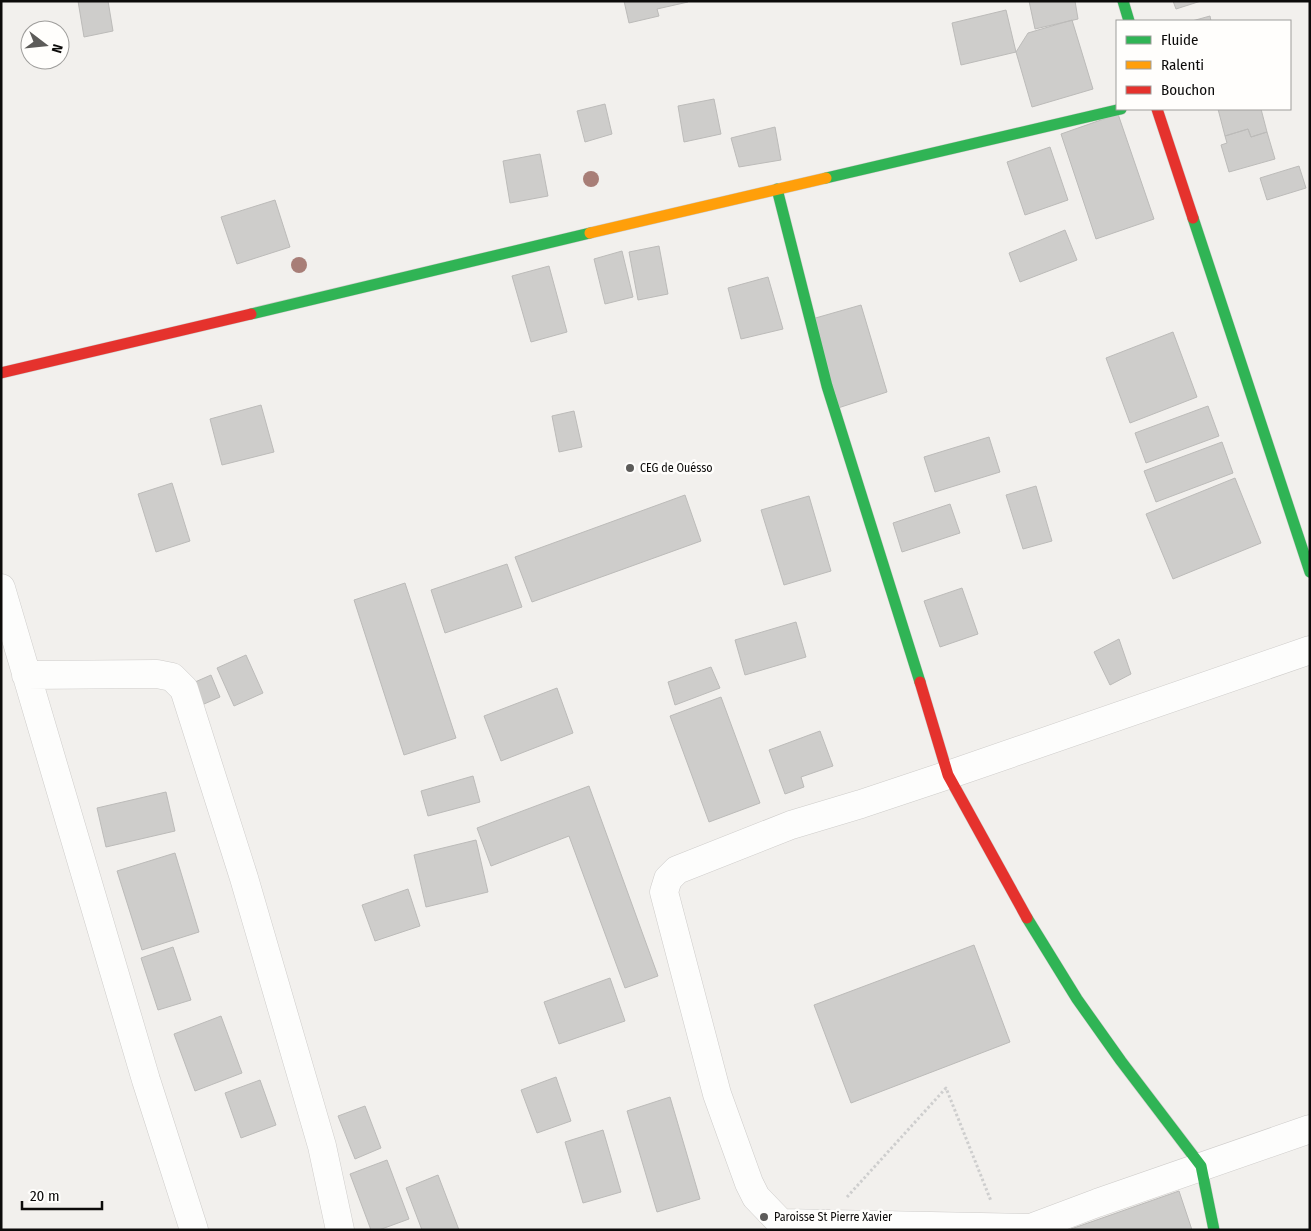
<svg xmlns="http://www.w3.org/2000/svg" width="1311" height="1231" font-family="'Fira Sans Condensed',sans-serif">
  <rect width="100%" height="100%" fill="#f2f0ed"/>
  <!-- building -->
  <path fill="#cecdcb" stroke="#bcbbb9" d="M78,1H108L113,31L84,37Z
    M624,1H688V2L657,9L659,16L629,23Z
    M1029,1H1075L1078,19L1035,29Z
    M1173,1H1201L1176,9Z
    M1006,10L1016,52L961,65L952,23Z
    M1210,16L1211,21H1192Z
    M1072,20L1093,89L1032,107L1016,52L1028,33Z
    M714,99L721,134L684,142L678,106Z
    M605,104L612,134L585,142L577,111Z
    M1218,109H1261L1267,132L1251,137L1248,129L1225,136Z
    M1118,114L1154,219L1096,239L1061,134Z
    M775,127L781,160L739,167L731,138Z
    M1248,129L1251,137L1267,132L1275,159L1229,172L1221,145L1227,143L1225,136Z
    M1050,147L1068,200L1025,215L1007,162Z
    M540,154L548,196L510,203L503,161Z
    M1299,166L1306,188L1267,200L1260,178Z
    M275,200L290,247L237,264L221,217Z
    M1065,230L1077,260L1020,282L1009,253Z
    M659,246L668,294L638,300L629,252Z
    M622,251L633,297L605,304L594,259Z
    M549,266L567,332L531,342L512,276Z
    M768,277L783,329L741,339L728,288Z
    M861,305L887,392L838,408L812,319Z
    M1173,332L1197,397L1130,423L1106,358Z
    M261,405L274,452L222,465L210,419Z
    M1208,406L1219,436L1146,463L1135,433Z
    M574,411L582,447L559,452L552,416Z
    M989,437L1000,472L935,492L924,457Z
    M1222,442L1233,473L1156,502L1144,471Z
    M1235,478L1261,543L1173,579L1146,514Z
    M172,483L190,541L156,552L138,494Z
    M1036,486L1052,541L1023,549L1006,495Z
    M685,495L701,541L532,602L515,557Z
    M809,496L831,571L784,585L761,510Z
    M950,504L960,533L902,552L893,523Z
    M507,564L522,607L445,633L431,590Z
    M405,583L456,738L404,755L354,600Z
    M962,588L978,634L940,647L924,601Z
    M796,622L806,657L745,675L735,640Z
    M1119,639L1131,674L1110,685L1094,652Z
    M246,655L263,693L234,706L217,668Z
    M711,667L720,688L675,705L668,682Z
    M211,675L220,697L195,708L186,686Z
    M557,688L573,733L501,761L484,716Z
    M721,697L760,803L709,822L670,716Z
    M820,731L833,766L801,777L804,787L785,794L769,750Z
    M473,776L480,802L428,816L421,791Z
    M589,786L658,976L625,988L569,836L491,866L477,828Z
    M166,792L175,831L106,847L97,808Z
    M476,840L488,892L426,907L414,855Z
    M175,853L199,932L142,950L117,871Z
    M408,889L420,926L375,941L362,905Z
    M974,945L1010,1042L851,1103L814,1005Z
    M173,947L191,1000L158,1010L141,958Z
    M610,978L625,1021L559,1044L544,1002Z
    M221,1016L242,1073L195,1091L174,1034Z
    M556,1077L571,1121L537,1133L521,1090Z
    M260,1080L276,1125L241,1138L225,1093Z
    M670,1097L700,1199L657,1212L627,1111Z
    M365,1106L381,1148L355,1159L338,1116Z
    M603,1130L621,1192L583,1203L565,1142Z
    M387,1160L409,1219L379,1230H371L350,1174Z
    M438,1175L459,1230H422L406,1188Z
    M1179,1191L1192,1230H1072L1071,1229Z"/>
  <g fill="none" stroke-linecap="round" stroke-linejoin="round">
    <!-- street casing -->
    <g stroke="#ceccca" stroke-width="29">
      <path id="street" d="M1,588L146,1080L194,1230
        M26,675L157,674L172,677L184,689L244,878L322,1146L340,1230
        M781,1223L1028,1228
        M784,1230L781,1223L756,1197L749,1183L717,1094L664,892L668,879L677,870L791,825L861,804L948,775L1310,650
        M1025,1230L1097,1203L1310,1129"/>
    </g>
    <!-- fast casing -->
    <g stroke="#ceccca" stroke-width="12">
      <path id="fast" d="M1123,1L1129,21
        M826,178L1121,109
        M777,189L827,386L920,682
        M1193,218L1310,572
        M251,314L590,233
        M1027,918L1077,999L1121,1061L1201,1166L1214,1230"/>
    </g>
    <!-- slow casing -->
    <g stroke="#ceccca" stroke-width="12">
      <path id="slow" d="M590,233L826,178"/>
    </g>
    <!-- jam casing -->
    <g stroke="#ceccca" stroke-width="12">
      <path id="jam" d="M1157,109L1193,218
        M1,373L251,314
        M920,682L948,775L1027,918"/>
    </g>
    <!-- path -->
    <path stroke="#cecece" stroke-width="3" stroke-dasharray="2.5 2.5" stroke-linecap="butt" d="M847,1197L946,1088L991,1201"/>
    <!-- street -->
    <use href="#street" stroke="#fdfdfc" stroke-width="28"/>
    <!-- fast -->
    <use href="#fast" stroke="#30b455" stroke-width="11"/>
    <!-- slow -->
    <use href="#slow" stroke="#ff9f0a" stroke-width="11"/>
    <!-- jam -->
    <use href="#jam" stroke="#e5322d" stroke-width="11"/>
  </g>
  <!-- trees -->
  <g fill="#a87e77">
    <circle cx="591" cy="179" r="8"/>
    <circle cx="299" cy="265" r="8"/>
  </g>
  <!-- markers -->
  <g fill="#5c5b59" stroke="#fffefc" stroke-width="2">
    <circle cx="630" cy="468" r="5"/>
    <circle cx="764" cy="1217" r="5"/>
  </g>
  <g text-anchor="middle" stroke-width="5" stroke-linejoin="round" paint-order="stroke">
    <!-- poi labels -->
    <g font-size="12" fill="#0c0b0a" stroke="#fffefc" text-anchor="start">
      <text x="640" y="472">CEG de Ouésso</text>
      <text x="774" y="1221">Paroisse St Pierre Xavier</text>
    </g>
  </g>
  <!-- border -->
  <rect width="1311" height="1231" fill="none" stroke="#0c0b0a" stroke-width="5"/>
  <!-- legend -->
  <rect x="1116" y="20" width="175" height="90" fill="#fffefc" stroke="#9e9d9b"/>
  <rect x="1126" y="36" width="25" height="8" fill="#30b455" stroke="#9e9d9b"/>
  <text x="1161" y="45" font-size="15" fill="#0c0b0a">Fluide</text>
  <rect x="1126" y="61" width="25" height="8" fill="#ff9f0a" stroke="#9e9d9b"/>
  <text x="1161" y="70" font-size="15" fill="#0c0b0a">Ralenti</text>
  <rect x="1126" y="86" width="25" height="8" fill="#e5322d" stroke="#9e9d9b"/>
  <text x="1161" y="95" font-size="15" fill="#0c0b0a">Bouchon</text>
  <!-- north arrow -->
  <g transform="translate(45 45) rotate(106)"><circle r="24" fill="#fffefc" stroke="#9e9d9b"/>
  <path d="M0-4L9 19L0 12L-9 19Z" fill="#5c5b59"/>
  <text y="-8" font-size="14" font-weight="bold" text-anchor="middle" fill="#0c0b0a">N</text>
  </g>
  <!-- scale -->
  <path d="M22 1201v8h80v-8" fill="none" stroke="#0c0b0a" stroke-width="2.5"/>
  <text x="30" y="1201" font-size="15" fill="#0c0b0a" stroke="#fffefc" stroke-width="4" paint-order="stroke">20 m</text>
</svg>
